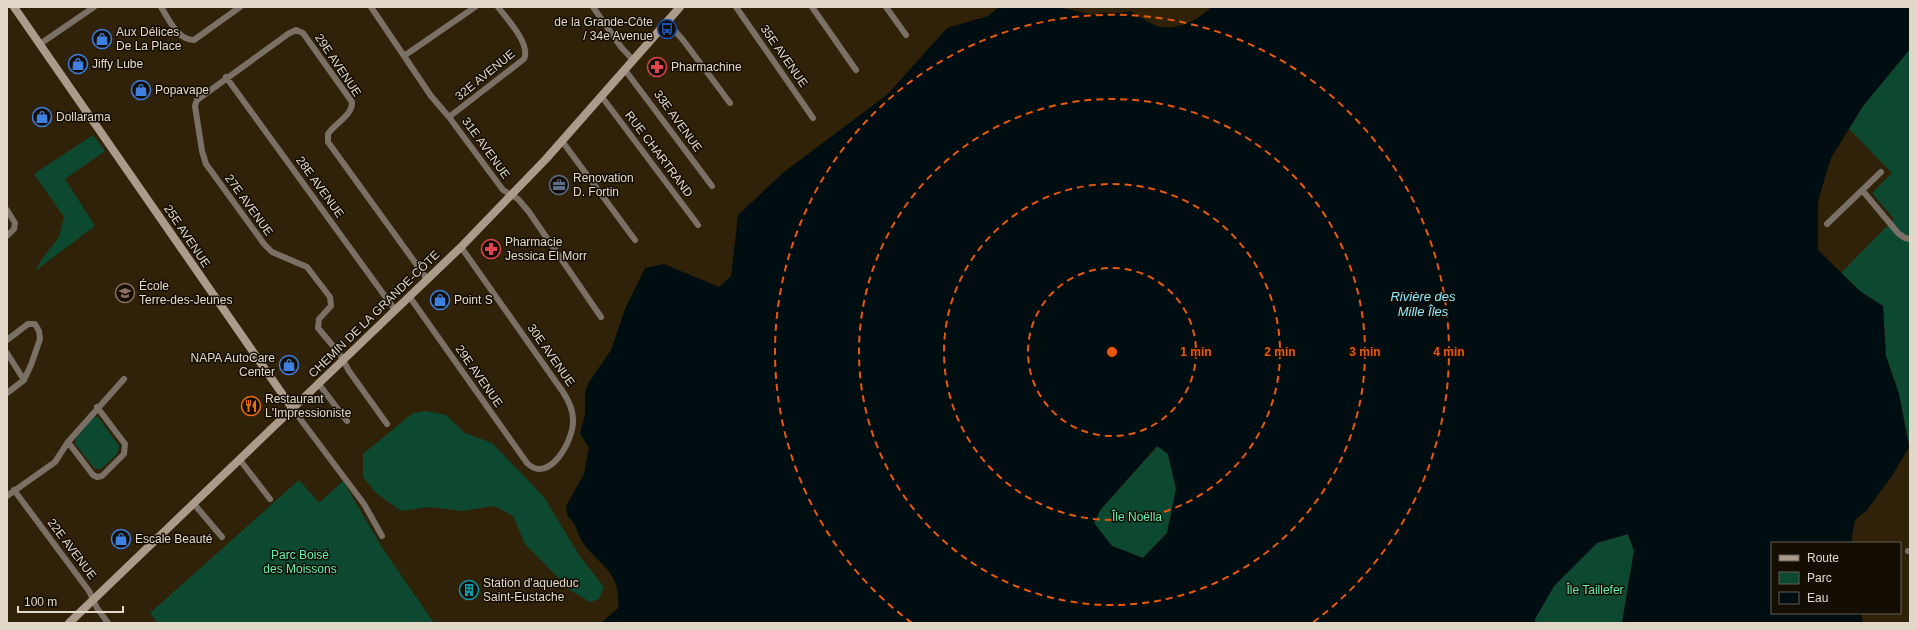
<svg xmlns="http://www.w3.org/2000/svg" width="1917" height="630" font-family="Arial,sans-serif">
  <rect width="100%" height="100%" fill="#302208"/>
  <!-- green -->
  <path fill="#0d4931" d="M1910,49V448L1899,394L1886,356L1883,306L1861,292L1841,273L1894,219L1872,193L1892,173L1849,129L1863,106Z
    M93,135L105,151L65,179L95,226L35,271L42,259L59,237L64,217L34,174Z
    M426,411L446,415L465,433L492,443L544,497L579,555L604,587L599,599L590,602L570,590L525,544L513,516L494,506L462,511L429,507L401,511L376,493L363,477V454L413,413Z
    M93,417H98L119,446L117,454L101,469H95L75,444V439Z
    M1158,446L1168,454L1176,489L1167,533L1143,558L1112,546L1094,523L1101,509Z
    M299,480L319,503L343,481L383,549L434,623H158L150,613Z
    M1628,534L1634,551L1622,623H1535V619L1554,586L1597,543Z"/>
  <!-- water -->
  <path fill="#000d11" fill-rule="evenodd" d="M999,7H1057L1095,15L1101,13H1120L1130,11C1139,16 1148,23 1157,26C1175,32 1199,20 1211,7H1910V49L1863,106L1831,158L1818,201V250L1861,292L1883,306L1886,356L1899,394L1909,447L1892,476L1867,510L1855,520L1851,543H1772V613H1861L1863,623H1622L1634,551L1628,534L1597,543L1554,586L1535,619V623H601L618,608C621,572 602,568 583,543C577,534 577,524 568,517L566,506L584,474L589,447L580,434L585,414V392L589,382L611,350L625,309L645,268L664,264L719,287L731,276L738,215L784,172L888,94L947,28L988,16ZM1157,446L1168,454L1176,489L1167,533L1143,558L1112,546L1094,523L1101,509Z"/>
  <g fill="none" stroke-linecap="round" stroke-linejoin="round">
    <!-- street -->
    <path stroke="#7a7065" stroke-width="6" d="M161,7C169,19 177,40 194,40L240,7
      M371,7L431,96L449,117L503,190L518,199L529,212L601,317
      M593,7L621,47L633,60
      M736,7L813,118
      M812,7L856,70
      M886,7L906,35
      M667,22L683,40L730,103
      M40,44L94,7
      M404,56L475,7
      M625,70L712,186
      M226,77L395,310
      M602,97L698,225
      M449,117L524,59C531,44 507,19 498,7
      M562,141L635,240
      M1862,190L1898,233L1905,238L1910,239
      M7,210L15,223L14,229L7,236
      M1827,224L1881,172
      M409,296L527,463C549,485 574,440 573,420C573,410 569,401 563,392L461,247
      M7,340L28,324H35L39,331L40,339L31,365L24,380L7,393
      M7,353L24,380
      M318,383L347,421
      M292,408L364,504L382,536
      M387,424L349,371L339,353L318,328L319,319L331,306L330,297L307,267L272,252L264,244L206,164L202,151L195,106L197,100L288,34L296,30L303,33L352,102C353,115 334,124 328,134V142L427,279
      M68,442L93,475L97,477L102,476L124,454L125,444L97,407
      M240,460L270,499
      M14,490L89,591L97,608L108,623
      M7,496L55,462L68,442L124,379
      M194,504L222,537
      M1908,551H1910"/>
    <!-- secondary -->
    <path stroke="#aa9b8a" stroke-width="8" d="M14,7L292,408
      M69,623L461,247L546,159L680,7"/>
  </g>
  <!-- distance rings -->
  <g fill="none" stroke="#e8590c" stroke-width="2" stroke-dasharray="7 5">
    <circle cx="1112" cy="352" r="84"/>
    <circle cx="1112" cy="352" r="168"/>
    <circle cx="1112" cy="352" r="253"/>
    <path d="M912 623A337 337 0 1 1 1312 623"/>
  </g>
  <!-- icons -->
  <defs>
    <g id="bus-ring" transform="scale(1)"><circle r="9.5" fill="#130d04" stroke="#1a4fb4" stroke-width="1.5"/><path d="M-5-6H5V4H4V6H2V4H-2V6H-4V4H-5ZM-3.5-4V0h7V-4ZM-3.5 1.2v1.5H-2V1.2ZM2 1.2v1.5H3.5V1.2Z" fill="#1a4fb4"/></g>
    <g id="shop-ring" transform="scale(1)"><circle r="9.5" fill="#130d04" stroke="#3f7fe0" stroke-width="1.5"/><path d="M-5-2.5h2.3a2.7 3.5 0 0 1 5.4 0H5L5.5 6h-11ZM-1.5-2.5h3a1.5 2.3 0 0 0-3 0Z" fill="#3f7fe0"/></g>
    <g id="pharmacy-ring" transform="scale(1)"><circle r="9.5" fill="#130d04" stroke="#e0444e" stroke-width="1.5"/><path d="M-2-6h4v4h4v4h-4v4h-4v-4h-4v-4h4Z" fill="#e0444e"/></g>
    <g id="office-ring" transform="scale(1)"><circle r="9.5" fill="#130d04" stroke="#5c6f8a" stroke-width="1.5"/><path d="M-6-3h4V-5.5h4V-3h4V5H-6ZM-1-4.5V-3h2v-1.5ZM-6 0V1H6V0Z" fill="#5c6f8a"/></g>
    <g id="school-ring" transform="scale(1)"><circle r="9.5" fill="#130d04" stroke="#8d6e63" stroke-width="1.5"/><path d="M0-5L7-2L0 1L-7-2ZM-4 1L0 2.5L4 1V4Q0 6-4 4Z" fill="#8d6e63"/></g>
    <g id="restaurant-ring" transform="scale(1)"><circle r="9.5" fill="#130d04" stroke="#e8710a" stroke-width="1.5"/><path d="M-5-6h1v4h1v-4h1v4h1v-4h1v5L-1.5 .5V6h-2V.5L-5-1ZM5-6V6H3V1.5H1.5Q1.5-4 5-6Z" fill="#e8710a"/></g>
    <g id="building-ring" transform="scale(1)"><circle r="9.5" fill="#130d04" stroke="#0f9aa8" stroke-width="1.5"/><path d="M-4-6H4V6H1V3H-1V6H-4ZM-2.5-4.3h1.7v1.8h-1.7ZM.8-4.3h1.7v1.8H.8ZM-2.5-1h1.7V.8h-1.7ZM.8-1h1.7V.8H.8Z" fill="#0f9aa8"/></g>
  </defs>
  <g fill-rule="evenodd">
    <use href="#bus-ring" x="667" y="29"/>
    <use href="#shop-ring" x="102" y="39"/>
    <use href="#shop-ring" x="78" y="64"/>
    <use href="#pharmacy-ring" x="657" y="67"/>
    <use href="#shop-ring" x="141" y="90"/>
    <use href="#shop-ring" x="42" y="117"/>
    <use href="#office-ring" x="559" y="185"/>
    <use href="#pharmacy-ring" x="491" y="249"/>
    <use href="#school-ring" x="125" y="293"/>
    <use href="#shop-ring" x="440" y="300"/>
    <use href="#shop-ring" x="289" y="365"/>
    <use href="#restaurant-ring" x="251" y="406"/>
    <use href="#shop-ring" x="121" y="539"/>
    <use href="#building-ring" x="469" y="590"/>
  </g>
  <g text-anchor="middle" stroke-width="3" stroke-linejoin="round" paint-order="stroke">
    <!-- poi labels -->
    <g font-size="12" fill="#e2d8c9" stroke="#130d04" text-anchor="start">
      <text x="653" y="26" text-anchor="end">de la Grande-Côte<tspan x="653" dy="14">/ 34e Avenue</tspan></text>
      <text x="116" y="36">Aux Délices<tspan x="116" dy="14">De La Place</tspan></text>
      <text x="92" y="68">Jiffy Lube</text>
      <text x="671" y="71">Pharmachine</text>
      <text x="155" y="94">Popavape</text>
      <text x="56" y="121">Dollarama</text>
      <text x="573" y="182">Renovation<tspan x="573" dy="14">D. Fortin</tspan></text>
      <text x="505" y="246">Pharmacie<tspan x="505" dy="14">Jessica El Morr</tspan></text>
      <text x="139" y="290">École<tspan x="139" dy="14">Terre-des-Jeunes</tspan></text>
      <text x="454" y="304">Point S</text>
      <text x="275" y="362" text-anchor="end">NAPA AutoCare<tspan x="275" dy="14">Center</tspan></text>
      <text x="265" y="403">Restaurant<tspan x="265" dy="14">L'Impressioniste</tspan></text>
      <text x="135" y="543">Escale Beauté</text>
      <text x="483" y="587">Station d'aqueduc<tspan x="483" dy="14">Saint-Eustache</tspan></text>
    </g>
    <!-- street labels -->
    <g font-size="12" fill="#e2d8c9" stroke="#130d04">
      <text transform="translate(784 56) rotate(55)" y="4">35E AVENUE</text>
      <text transform="translate(338 65) rotate(56)" y="4">29E AVENUE</text>
      <text transform="translate(485 75) rotate(-39)" y="4">32E AVENUE</text>
      <text transform="translate(678 121) rotate(54)" y="4">33E AVENUE</text>
      <text transform="translate(486 148) rotate(54)" y="4">31E AVENUE</text>
      <text transform="translate(659 154) rotate(53)" y="4">RUE CHARTRAND</text>
      <text transform="translate(320 187) rotate(54)" y="4">28E AVENUE</text>
      <text transform="translate(249 205) rotate(54)" y="4">27E AVENUE</text>
      <text transform="translate(187 236) rotate(56)" y="4">25E AVENUE</text>
      <text transform="translate(374 314) rotate(-44)" y="4">CHEMIN DE LA GRANDE-CÔTE</text>
      <text transform="translate(551 355) rotate(55)" y="4">30E AVENUE</text>
      <text transform="translate(479 376) rotate(55)" y="4">29E AVENUE</text>
      <text transform="translate(72 549) rotate(53)" y="4">22E AVENUE</text>
    </g>
    <!-- park labels -->
    <g font-size="12" fill="#62f1b1" stroke="#130d04">
      <text x="1137" y="521">Île Noëlla</text>
      <text x="300" y="559">Parc Boisé<tspan x="300" dy="14">des Moissons</tspan></text>
      <text x="1595" y="594">Île Taillefer</text>
    </g>
    <!-- water labels -->
    <g font-size="13" font-style="italic" fill="#8de8ff" stroke="#130d04">
      <text x="1423" y="301">Rivière des<tspan x="1423" dy="15">Mille Îles</tspan></text>
    </g>
  </g>
  <circle cx="1112" cy="352" r="6" fill="#e8590c" stroke="#130d04" stroke-width="2"/>
  <g font-size="12" text-anchor="middle" font-weight="bold" fill="#e8590c" stroke="#130d04" stroke-width="3" stroke-linejoin="round" paint-order="stroke">
    <text x="1196" y="356">1 min</text>
    <text x="1280" y="356">2 min</text>
    <text x="1365" y="356">3 min</text>
    <text x="1449" y="356">4 min</text>
  </g>
  <!-- border -->
  <rect width="1917" height="630" fill="none" stroke="#e2d8c9" stroke-width="16"/>
  <!-- legend -->
  <rect x="1771" y="542" width="130" height="72" fill="#130d04" stroke="#665e53"/>
  <rect x="1779" y="555" width="20" height="6" fill="#aa9b8a" stroke="#665e53"/>
  <text x="1807" y="562" font-size="12" fill="#e2d8c9">Route</text>
  <rect x="1779" y="572" width="20" height="12" fill="#0d4931" stroke="#665e53"/>
  <text x="1807" y="582" font-size="12" fill="#e2d8c9">Parc</text>
  <rect x="1779" y="592" width="20" height="12" fill="#000d11" stroke="#665e53"/>
  <text x="1807" y="602" font-size="12" fill="#e2d8c9">Eau</text>
  <!-- scale -->
  <path d="M18 606v6h105v-6" fill="none" stroke="#e2d8c9" stroke-width="2"/>
  <text x="24" y="606" font-size="12" fill="#e2d8c9" stroke="#130d04" stroke-width="3" paint-order="stroke">100 m</text>
</svg>
